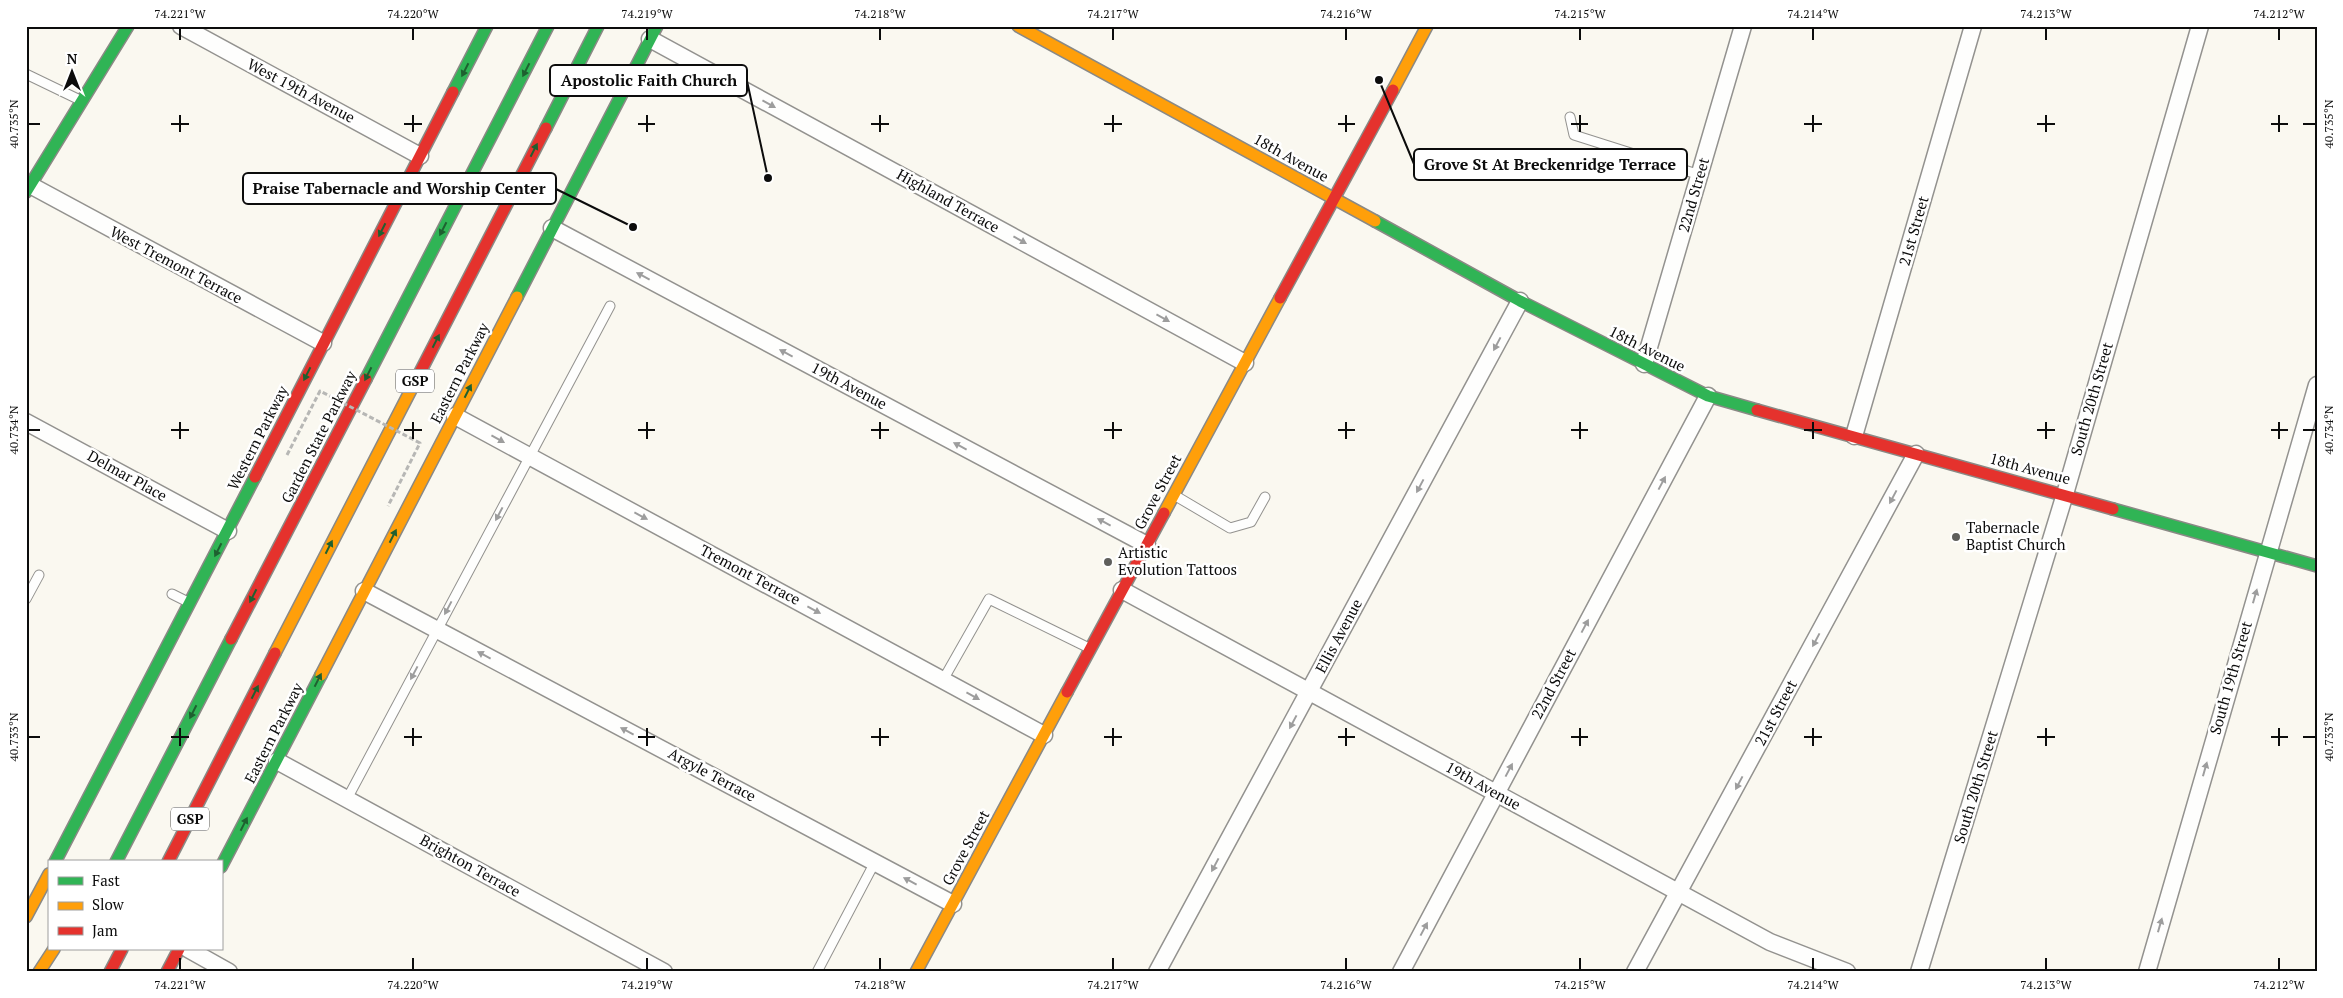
<svg xmlns="http://www.w3.org/2000/svg" width="2343" height="998" font-family="'PT Serif',serif">
  <rect width="100%" height="100%" fill="#faf8f0"/>
  <g fill="none" stroke-linecap="round" stroke-linejoin="round">
    <!-- lane casing -->
    <g stroke="#93928f" stroke-width="11">
      <path id="lane" d="M26,74L82,101
        M1570,117L1574,135L1700,175
        M1174,495L1230,528L1251,522L1265,497
        M172,594L190,603
        M26,599L39,575
        M943,680L989,599L1089,648
        M347,799L610,306
        M817,972L875,862"/>
    </g>
    <!-- street casing -->
    <g stroke="#93928f" stroke-width="19">
      <path id="street" d="M181,26L420,156
        M650,39L1245,363
        M30,185L323,343
        M552,228L1147,545
        M1644,364L1743,26
        M455,416L1044,735
        M26,422L228,531
        M1854,436L1973,26
        M1122,590L1770,942L1847,972
        M364,591L953,904
        M277,761L664,972
        M188,949L229,972
        M1157,972L1520,301
        M1401,972L1708,396
        M1635,972L1916,454
        M1919,972L2065,494L2200,26
        M2147,972L2317,385"/>
    </g>
    <!-- fast casing -->
    <g stroke="#8a8985" stroke-width="14">
      <path id="fast" d="M453,92L487,26
        M546,128L598,26
        M26,192L128,26
        M1375,221L1520,301L1708,396L1757,410
        M517,297L657,26
        M366,379L548,26
        M2113,509L2317,566
        M55,862L255,477
        M116,862L231,639
        M221,867L321,675"/>
    </g>
    <!-- slow casing -->
    <g stroke="#8a8985" stroke-width="14">
      <path id="slow" d="M1018,26L1375,221
        M1393,90L1427,26
        M1164,513L1280,298
        M275,653L414,384
        M321,675L517,297
        M26,917L49,874
        M39,972L54,949
        M916,972L1067,692"/>
    </g>
    <!-- jam casing -->
    <g stroke="#8a8985" stroke-width="14">
      <path id="jam" d="M1280,298L1393,90
        M414,384L546,128
        M1757,410L2113,509
        M255,477L453,92
        M231,639L366,379
        M1067,692L1164,513
        M168,862L275,653
        M110,972L122,949
        M167,972L179,949"/>
    </g>
    <!-- lane -->
    <use href="#lane" stroke="#fefefd" stroke-width="9"/>
    <!-- street -->
    <use href="#street" stroke="#fefefd" stroke-width="16"/>
    <!-- fast -->
    <use href="#fast" stroke="#30b455" stroke-width="11"/>
    <!-- slow -->
    <use href="#slow" stroke="#ff9f0a" stroke-width="11"/>
    <!-- jam -->
    <use href="#jam" stroke="#e5322d" stroke-width="11"/>
    <!-- path-bridge -->
    <path stroke="#b7b7b5" stroke-width="3" stroke-dasharray="5 2.5" stroke-linecap="butt" d="M287,455L320,391L420,443L388,506"/>
  </g>
  <!-- one-way arrows -->
  <defs><path id="oneway-solid" d="M-6-.8H1V-3.2L6.5 0L1 3.2V.8H-6Z" transform="scale(1.25)"/></defs>
  <g fill="#1e6030">
    <use href="#oneway-solid" transform="translate(465 70) rotate(117)"/>
    <use href="#oneway-solid" transform="translate(526 70) rotate(117)"/>
    <use href="#oneway-solid" transform="translate(534 150) rotate(-63)"/>
    <use href="#oneway-solid" transform="translate(443 229) rotate(117)"/>
    <use href="#oneway-solid" transform="translate(382 230) rotate(117)"/>
    <use href="#oneway-solid" transform="translate(436 341) rotate(-63)"/>
    <use href="#oneway-solid" transform="translate(307 374) rotate(117)"/>
    <use href="#oneway-solid" transform="translate(368 374) rotate(117)"/>
    <use href="#oneway-solid" transform="translate(468 391) rotate(-63)"/>
    <use href="#oneway-solid" transform="translate(393 536) rotate(-63)"/>
    <use href="#oneway-solid" transform="translate(329 547) rotate(-63)"/>
    <use href="#oneway-solid" transform="translate(218 550) rotate(117)"/>
    <use href="#oneway-solid" transform="translate(253 596) rotate(117)"/>
    <use href="#oneway-solid" transform="translate(318 680) rotate(-63)"/>
    <use href="#oneway-solid" transform="translate(255 692) rotate(-63)"/>
    <use href="#oneway-solid" transform="translate(193 712) rotate(117)"/>
    <use href="#oneway-solid" transform="translate(244 824) rotate(-63)"/>
  </g>
  <g fill="#9d9d9d">
    <use href="#oneway-solid" transform="translate(769 104) rotate(29)"/>
    <use href="#oneway-solid" transform="translate(1020 240) rotate(29)"/>
    <use href="#oneway-solid" transform="translate(643 276) rotate(-152)"/>
    <use href="#oneway-solid" transform="translate(1163 318) rotate(29)"/>
    <use href="#oneway-solid" transform="translate(1497 344) rotate(118)"/>
    <use href="#oneway-solid" transform="translate(786 353) rotate(-152)"/>
    <use href="#oneway-solid" transform="translate(498 439) rotate(29)"/>
    <use href="#oneway-solid" transform="translate(960 446) rotate(-152)"/>
    <use href="#oneway-solid" transform="translate(1662 483) rotate(-62)"/>
    <use href="#oneway-solid" transform="translate(1420 486) rotate(118)"/>
    <use href="#oneway-solid" transform="translate(1893 497) rotate(118)"/>
    <use href="#oneway-solid" transform="translate(499 514) rotate(118)"/>
    <use href="#oneway-solid" transform="translate(641 516) rotate(28)"/>
    <use href="#oneway-solid" transform="translate(1104 522) rotate(-152)"/>
    <use href="#oneway-solid" transform="translate(2255 596) rotate(-74)"/>
    <use href="#oneway-solid" transform="translate(448 608) rotate(118)"/>
    <use href="#oneway-solid" transform="translate(814 610) rotate(28)"/>
    <use href="#oneway-solid" transform="translate(1585 626) rotate(-62)"/>
    <use href="#oneway-solid" transform="translate(1816 640) rotate(118)"/>
    <use href="#oneway-solid" transform="translate(484 655) rotate(-152)"/>
    <use href="#oneway-solid" transform="translate(414 673) rotate(118)"/>
    <use href="#oneway-solid" transform="translate(973 696) rotate(29)"/>
    <use href="#oneway-solid" transform="translate(1293 722) rotate(118)"/>
    <use href="#oneway-solid" transform="translate(627 731) rotate(-152)"/>
    <use href="#oneway-solid" transform="translate(2205 769) rotate(-74)"/>
    <use href="#oneway-solid" transform="translate(1509 770) rotate(-62)"/>
    <use href="#oneway-solid" transform="translate(1739 783) rotate(118)"/>
    <use href="#oneway-solid" transform="translate(1215 865) rotate(118)"/>
    <use href="#oneway-solid" transform="translate(910 881) rotate(-152)"/>
    <use href="#oneway-solid" transform="translate(2160 925) rotate(-74)"/>
    <use href="#oneway-solid" transform="translate(1424 929) rotate(-62)"/>
  </g>
  <!-- ticks -->
  <path fill="none" stroke="#0c0c0c" stroke-width="2" d="M180,28V40M413,28V40M647,28V40M880,28V40M1113,28V40M1346,28V40M1580,28V40M1813,28V40M2046,28V40M2279,28V40M180,115V132M413,115V132M647,115V132M880,115V132M1113,115V132M1346,115V132M1580,115V132M1813,115V132M2046,115V132M2279,115V132M28,124H40M171,124H189M404,124H422M638,124H655M871,124H889M1104,124H1122M1338,124H1355M1571,124H1588M1804,124H1822M2037,124H2055M2271,124H2288M2303,124H2316M180,422V439M413,422V439M647,422V439M880,422V439M1113,422V439M1346,422V439M1580,422V439M1813,422V439M2046,422V439M2279,422V439M28,430H40M171,430H189M404,430H422M638,430H655M871,430H889M1104,430H1122M1338,430H1355M1571,430H1588M1804,430H1822M2037,430H2055M2271,430H2288M2303,430H2316M180,728V746M413,728V746M647,728V746M880,728V746M1113,728V746M1346,728V746M1580,728V746M1813,728V746M2046,728V746M2279,728V746M28,737H40M171,737H189M404,737H422M638,737H655M871,737H889M1104,737H1122M1338,737H1355M1571,737H1588M1804,737H1822M2037,737H2055M2271,737H2288M2303,737H2316M180,958V970M413,958V970M647,958V970M880,958V970M1113,958V970M1346,958V970M1580,958V970M1813,958V970M2046,958V970M2279,958V970"/>
  <!-- markers -->
  <g fill="#5f5f5c" stroke="#fff" stroke-width="2">
    <circle cx="1956" cy="537" r="5"/>
    <circle cx="1108" cy="562" r="5"/>
  </g>
  <g text-anchor="middle" stroke-width="5" stroke-linejoin="round" paint-order="stroke">
    <!-- shield labels -->
    <g fill="#fff" stroke="#555" stroke-width="1">
      <rect x="396" y="369.5" width="38" height="23" rx="4"/>
      <rect x="171" y="807.5" width="38" height="23" rx="4"/>
    </g>
    <g font-size="14" font-weight="bold" fill="#0c0c0c">
      <text x="415" y="386">GSP</text>
      <text x="190" y="824">GSP</text>
    </g>
    <!-- street labels -->
    <g font-size="15" fill="#0c0c0c" stroke="#fff">
      <text transform="translate(301 91) rotate(28)" y="5">West 19th Avenue</text>
      <text transform="translate(1291 158) rotate(29)" y="5">18th Avenue</text>
      <text transform="translate(1694 195) rotate(-74)" y="5">22nd Street</text>
      <text transform="translate(948 201) rotate(29)" y="5">Highland Terrace</text>
      <text transform="translate(1914 231) rotate(-74)" y="5">21st Street</text>
      <text transform="translate(176 265) rotate(28)" y="5">West Tremont Terrace</text>
      <text transform="translate(1647 349) rotate(27)" y="5">18th Avenue</text>
      <text transform="translate(460 373) rotate(-63)" y="5">Eastern Parkway</text>
      <text transform="translate(849 386) rotate(28)" y="5">19th Avenue</text>
      <text transform="translate(2092 399) rotate(-74)" y="5">South 20th Street</text>
      <text transform="translate(319 437) rotate(-63)" y="5">Garden State Parkway</text>
      <text transform="translate(258 438) rotate(-63)" y="5">Western Parkway</text>
      <text transform="translate(2030 469) rotate(15)" y="5">18th Avenue</text>
      <text transform="translate(127 476) rotate(29)" y="5">Delmar Place</text>
      <text transform="translate(1158 492) rotate(-62)" y="5">Grove Street</text>
      <text transform="translate(750 575) rotate(28)" y="5">Tremont Terrace</text>
      <text transform="translate(1339 636) rotate(-62)" y="5">Ellis Avenue</text>
      <text transform="translate(2231 678) rotate(-74)" y="5">South 19th Street</text>
      <text transform="translate(1554 684) rotate(-62)" y="5">22nd Street</text>
      <text transform="translate(1776 713) rotate(-62)" y="5">21st Street</text>
      <text transform="translate(274 733) rotate(-63)" y="5">Eastern Parkway</text>
      <text transform="translate(712 775) rotate(28)" y="5">Argyle Terrace</text>
      <text transform="translate(1483 786) rotate(29)" y="5">19th Avenue</text>
      <text transform="translate(1976 787) rotate(-73)" y="5">South 20th Street</text>
      <text transform="translate(966 848) rotate(-62)" y="5">Grove Street</text>
      <text transform="translate(470 866) rotate(29)" y="5">Brighton Terrace</text>
    </g>
    <!-- poi labels -->
    <g font-size="15" fill="#0c0c0c" stroke="#fff" text-anchor="start">
      <text x="1966" y="533">Tabernacle<tspan x="1966" dy="17">Baptist Church</tspan></text>
      <text x="1118" y="558">Artistic<tspan x="1118" dy="17">Evolution Tattoos</tspan></text>
    </g>
  </g>
  <!-- callouts -->
  <path fill="none" stroke="#0c0c0c" stroke-width="2" d="M768 178L747 81M1379 80L1414 164M633 227L556 189"/>
  <g fill="#0c0c0c" stroke="#fff" stroke-width="2">
    <circle cx="768" cy="178" r="5"/>
    <circle cx="1379" cy="80" r="5"/>
    <circle cx="633" cy="227" r="5"/>
  </g>
  <g fill="#fff" stroke="#0c0c0c" stroke-width="2">
    <rect x="550" y="65" width="197" height="31" rx="5"/>
    <rect x="1414" y="149" width="273" height="31" rx="5"/>
    <rect x="243" y="173" width="313" height="31" rx="5"/>
  </g>
  <g font-size="16" text-anchor="middle" font-weight="bold" fill="#0c0c0c">
    <text x="649" y="86">Apostolic Faith Church</text>
    <text x="1550" y="170">Grove St At Breckenridge Terrace</text>
    <text x="399" y="194">Praise Tabernacle and Worship Center</text>
  </g>
  <!-- border -->
  <rect width="2343" height="998" fill="none" stroke="#ffffff" stroke-width="55"/>
  <!-- legend -->
  <rect x="48" y="860" width="175" height="90" fill="#ffffff" stroke="#9e9e9e"/>
  <rect x="58" y="877" width="25" height="8" fill="#30b455" stroke="#9e9e9e"/>
  <text x="92" y="886" font-size="15" fill="#0c0c0c">Fast</text>
  <rect x="58" y="902" width="25" height="8" fill="#ff9f0a" stroke="#9e9e9e"/>
  <text x="92" y="910" font-size="15" fill="#0c0c0c">Slow</text>
  <rect x="58" y="927" width="25" height="8" fill="#e5322d" stroke="#9e9e9e"/>
  <text x="92" y="936" font-size="15" fill="#0c0c0c">Jam</text>
  <!-- north arrow -->
  <g transform="translate(72 72)" stroke="#ffffff" stroke-width="4" paint-order="stroke">
  <path d="M0-4L9 19L0 12L-9 19Z" fill="#0c0c0c"/>
  <text y="-8" font-size="14" font-weight="bold" text-anchor="middle" fill="#0c0c0c">N</text>
  </g>
  <rect x="28" y="28" width="2288" height="942" fill="none" stroke="#0c0c0c" stroke-width="2"/>
  <g font-size="12" text-anchor="middle" fill="#0c0c0c">
    <text x="180" y="18">74.221°W</text>
    <text x="413" y="18">74.220°W</text>
    <text x="647" y="18">74.219°W</text>
    <text x="880" y="18">74.218°W</text>
    <text x="1113" y="18">74.217°W</text>
    <text x="1346" y="18">74.216°W</text>
    <text x="1580" y="18">74.215°W</text>
    <text x="1813" y="18">74.214°W</text>
    <text x="2046" y="18">74.213°W</text>
    <text x="2279" y="18">74.212°W</text>
    <text transform="translate(14 124) rotate(-90)" y="4">40.735°N</text>
    <text transform="translate(2329 124) rotate(-90)" y="4">40.735°N</text>
    <text transform="translate(14 430) rotate(-90)" y="4">40.734°N</text>
    <text transform="translate(2329 430) rotate(-90)" y="4">40.734°N</text>
    <text transform="translate(14 737) rotate(-90)" y="4">40.733°N</text>
    <text transform="translate(2329 737) rotate(-90)" y="4">40.733°N</text>
    <text x="180" y="989">74.221°W</text>
    <text x="413" y="989">74.220°W</text>
    <text x="647" y="989">74.219°W</text>
    <text x="880" y="989">74.218°W</text>
    <text x="1113" y="989">74.217°W</text>
    <text x="1346" y="989">74.216°W</text>
    <text x="1580" y="989">74.215°W</text>
    <text x="1813" y="989">74.214°W</text>
    <text x="2046" y="989">74.213°W</text>
    <text x="2279" y="989">74.212°W</text>
  </g>
</svg>
